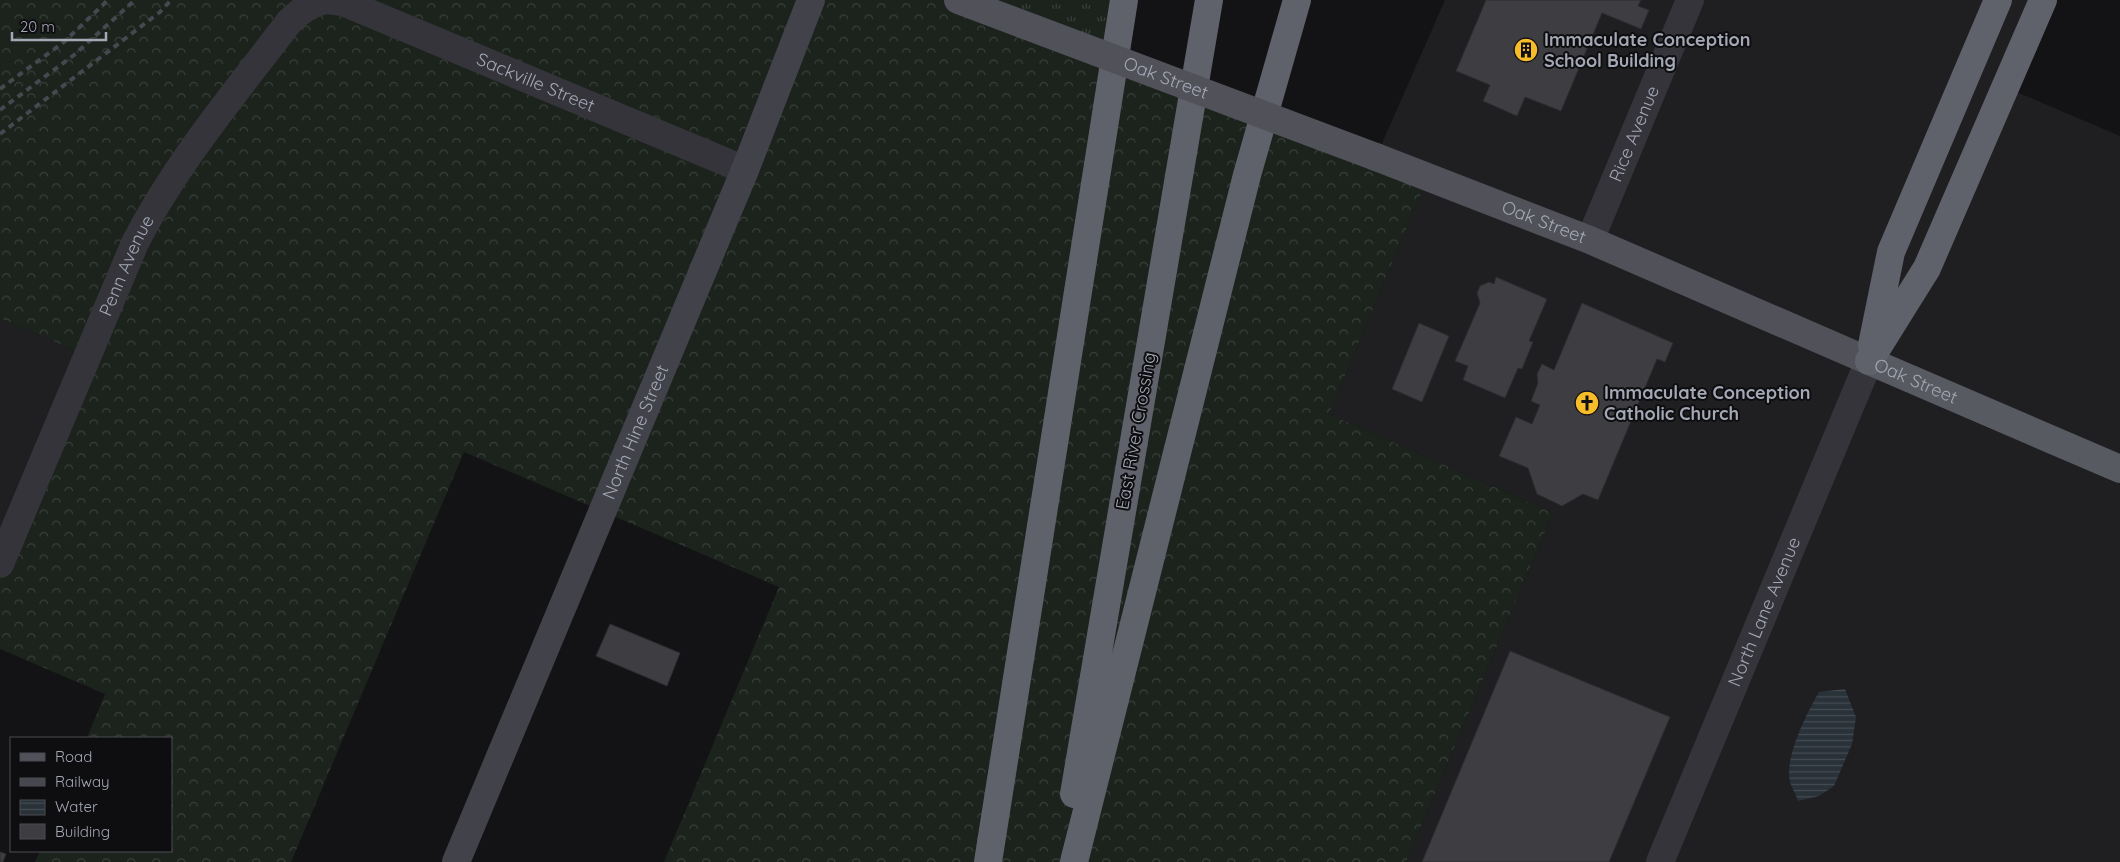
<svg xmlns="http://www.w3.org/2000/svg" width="2120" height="862" font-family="Quicksand,sans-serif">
  <defs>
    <pattern id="grass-tufts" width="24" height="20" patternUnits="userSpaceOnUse" patternTransform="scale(1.25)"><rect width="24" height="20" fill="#1b231c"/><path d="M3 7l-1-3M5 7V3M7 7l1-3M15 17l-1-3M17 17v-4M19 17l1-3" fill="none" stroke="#39403b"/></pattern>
    <pattern id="forest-crowns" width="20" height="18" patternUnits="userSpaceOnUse" patternTransform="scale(1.25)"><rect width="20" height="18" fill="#1b231c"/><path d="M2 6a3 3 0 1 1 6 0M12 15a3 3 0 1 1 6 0" fill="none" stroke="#39403b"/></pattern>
    <pattern id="water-rules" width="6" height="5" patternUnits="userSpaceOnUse" patternTransform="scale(1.25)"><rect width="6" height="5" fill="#293139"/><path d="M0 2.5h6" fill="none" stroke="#454c53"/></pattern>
  </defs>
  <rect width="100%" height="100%" fill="#131315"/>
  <!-- built -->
  <path fill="#1f1f22" d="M1445,0H2043L2005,87L2120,136V862H1406L1553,513L1329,414L1428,177L1376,157Z
    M0,318L87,356L0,564Z"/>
  <!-- grass -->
  <path fill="url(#grass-tufts)" d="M958,0H1124L1114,62Z"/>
  <!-- forest -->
  <path fill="url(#forest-crowns)" d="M0,0H958L1428,177L1329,414L1553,513L1406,862H664L779,587L464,452L291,862H35L40,851H171V738H87L105,694L0,649V564L87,356L0,318Z"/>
  <!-- water -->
  <path fill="url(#water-rules)" d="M1845,689L1856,717L1852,744L1834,786L1819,796L1798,801C1796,795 1792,788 1790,782C1784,758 1807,713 1819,692Z"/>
  <!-- building -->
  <path fill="#3d3d42" stroke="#2d2d31" d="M1486,0H1641L1638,6L1649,10L1641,29L1602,13L1561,111L1525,97L1517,116L1483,101L1490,85L1456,71Z
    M1496,277L1547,299L1529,341L1533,342L1522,369L1518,368L1505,398L1463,380L1468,366L1455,361L1480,303L1477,293L1480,286L1489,282L1494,284Z
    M1582,303L1673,343L1665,362L1657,359L1598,500L1583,494L1562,506L1537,494L1528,468L1499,456L1516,417L1532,424L1540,405L1531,401L1538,383L1537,374L1542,364L1554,370Z
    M1419,323L1449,336L1422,402L1392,389Z
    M610,624L680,653L667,686L596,656Z
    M1510,651L1670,717L1609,862H1422Z
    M0,852L6,854L3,862H0Z"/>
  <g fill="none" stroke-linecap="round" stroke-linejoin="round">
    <!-- minor -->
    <g stroke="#34343a" stroke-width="28">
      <path id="s1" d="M326,0L343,2L745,170"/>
      <path id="s2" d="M1590,240L1690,0"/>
      <path id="s3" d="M0,564L135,243C176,163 235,93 289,22C301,10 310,4 326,0"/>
      <path id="s4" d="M1660,862L1869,361"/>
    </g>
    <!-- secondary -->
    <path stroke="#42434a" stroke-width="28" id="s5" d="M456,862L745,170L811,0"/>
    <!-- primary -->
    <path stroke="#505159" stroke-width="28" id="s6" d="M1376,157L1590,240L1869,361"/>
    <!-- trunk -->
    <path stroke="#585a62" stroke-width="28" id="s7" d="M1869,361L2120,469"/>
    <!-- motorway -->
    <path stroke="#60626b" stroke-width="28" d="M1872,345L1891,252L1998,0
      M1869,361L1927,268L2043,0
      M1074,794L1209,0
      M988,862L1124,0
      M1074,862L1247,175L1297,0"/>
    <!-- rail -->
    <path stroke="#47484f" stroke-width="4" stroke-dasharray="6 5" stroke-linecap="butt" d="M0,89L64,42L108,0
      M0,110L74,55L135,0
      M0,134L160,12L171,0"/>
    <!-- primary-bridge -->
    <path stroke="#505159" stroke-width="28" id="s8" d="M958,0L1376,157"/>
  </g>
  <!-- icons -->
  <defs>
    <g id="building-disc" transform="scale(1.25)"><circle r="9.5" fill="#f7bc29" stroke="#0e0e10"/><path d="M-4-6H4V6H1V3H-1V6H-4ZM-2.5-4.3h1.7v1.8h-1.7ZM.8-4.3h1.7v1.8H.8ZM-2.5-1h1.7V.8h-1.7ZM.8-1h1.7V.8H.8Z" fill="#111"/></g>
    <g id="church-disc" transform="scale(1.25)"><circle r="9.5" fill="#f7bc29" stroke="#0e0e10"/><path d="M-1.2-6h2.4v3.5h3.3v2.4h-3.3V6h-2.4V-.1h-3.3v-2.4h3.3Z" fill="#111"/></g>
  </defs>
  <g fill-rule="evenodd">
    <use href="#building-disc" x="1526" y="50"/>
    <use href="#church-disc" x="1587" y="403"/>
  </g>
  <g text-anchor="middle" stroke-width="4" stroke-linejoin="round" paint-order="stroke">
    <!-- poi labels -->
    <g font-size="18" font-weight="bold" fill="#a4a8b5" stroke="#0e0e10" text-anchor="start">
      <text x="1544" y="46">Immaculate Conception<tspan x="1544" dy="21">School Building</tspan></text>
      <text x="1604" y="399">Immaculate Conception<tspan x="1604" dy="21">Catholic Church</tspan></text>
    </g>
    <!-- street labels -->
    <g font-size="18" fill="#a4a8b5" stroke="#0e0e10">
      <text dy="6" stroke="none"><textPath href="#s8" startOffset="222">Oak Street</textPath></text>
      <text dy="6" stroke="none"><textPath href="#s1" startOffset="226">Sackville Street</textPath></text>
      <text dy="6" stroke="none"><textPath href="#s2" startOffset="115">Rice Avenue</textPath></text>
      <text dy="6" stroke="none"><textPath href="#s6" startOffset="180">Oak Street</textPath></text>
      <text dy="6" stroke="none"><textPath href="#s3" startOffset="324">Penn Avenue</textPath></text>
      <text dy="6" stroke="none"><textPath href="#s7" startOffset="51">Oak Street</textPath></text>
      <text transform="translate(1136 431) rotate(-80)" y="6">East River Crossing</text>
      <text dy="6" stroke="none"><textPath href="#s5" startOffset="466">North Hine Street</textPath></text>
      <text dy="6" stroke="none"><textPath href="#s4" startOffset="271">North Lane Avenue</textPath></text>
    </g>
  </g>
  <!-- legend -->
  <rect x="10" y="737" width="162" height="115" fill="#0e0e10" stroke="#4a4c52"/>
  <rect x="20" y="753" width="25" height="8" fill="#505159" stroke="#4a4c52"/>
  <text x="55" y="762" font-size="15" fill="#a4a8b5">Road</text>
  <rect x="20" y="778" width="25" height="8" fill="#47484f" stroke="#4a4c52"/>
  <text x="55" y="787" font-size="15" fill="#a4a8b5">Railway</text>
  <rect x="20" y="800" width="25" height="15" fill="url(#water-rules)" stroke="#4a4c52"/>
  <text x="55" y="812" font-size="15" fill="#a4a8b5">Water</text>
  <rect x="20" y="824" width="25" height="15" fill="#3d3d42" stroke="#4a4c52"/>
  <text x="55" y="837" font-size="15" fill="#a4a8b5">Building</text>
  <!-- scale -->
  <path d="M12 32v8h94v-8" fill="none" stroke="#a4a8b5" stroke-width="2.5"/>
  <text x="20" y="32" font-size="15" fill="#a4a8b5" stroke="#0e0e10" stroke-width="4" paint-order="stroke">20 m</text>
</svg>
